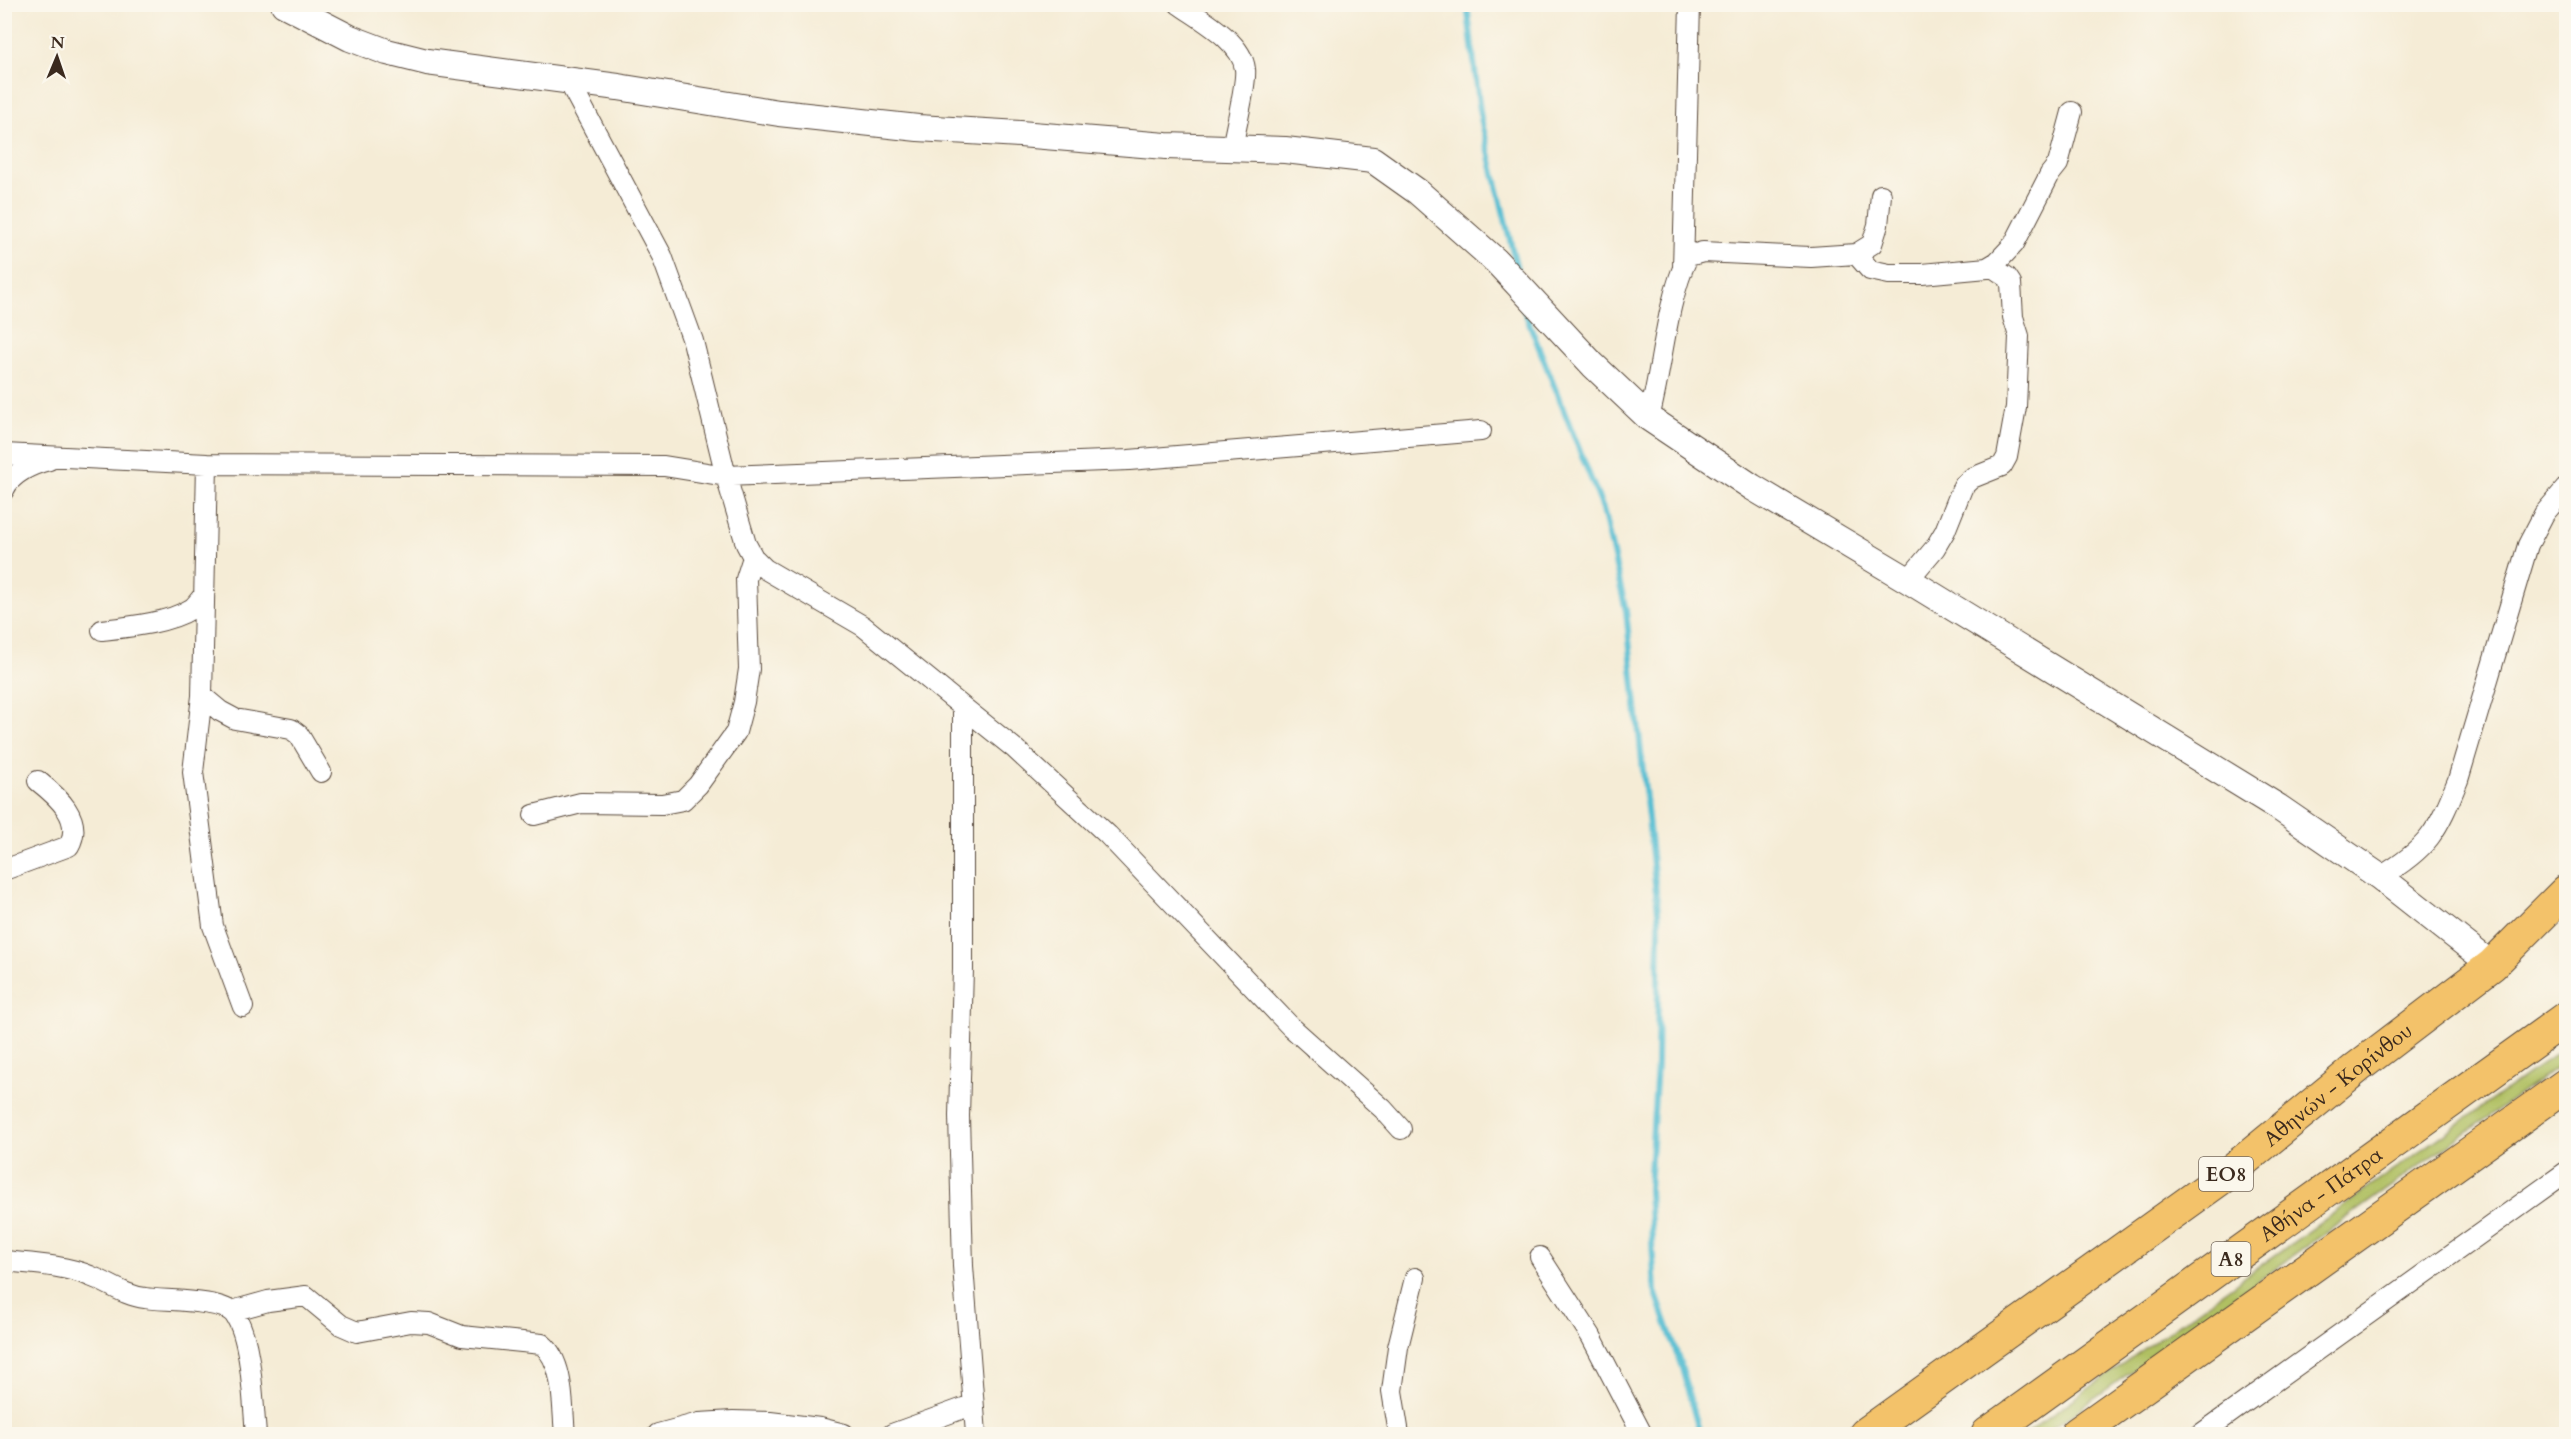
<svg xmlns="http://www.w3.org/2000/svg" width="2571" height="1439" font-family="Cardo,serif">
  <rect width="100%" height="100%" fill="#fbf7ec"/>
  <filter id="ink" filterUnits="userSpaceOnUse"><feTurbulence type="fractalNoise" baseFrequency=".0167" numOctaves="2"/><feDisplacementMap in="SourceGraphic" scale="12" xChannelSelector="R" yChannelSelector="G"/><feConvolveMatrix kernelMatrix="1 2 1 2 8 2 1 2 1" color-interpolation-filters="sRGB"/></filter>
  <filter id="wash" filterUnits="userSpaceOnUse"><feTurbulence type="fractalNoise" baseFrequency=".008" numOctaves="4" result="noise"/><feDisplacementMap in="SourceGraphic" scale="24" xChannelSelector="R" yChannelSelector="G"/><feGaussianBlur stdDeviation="1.35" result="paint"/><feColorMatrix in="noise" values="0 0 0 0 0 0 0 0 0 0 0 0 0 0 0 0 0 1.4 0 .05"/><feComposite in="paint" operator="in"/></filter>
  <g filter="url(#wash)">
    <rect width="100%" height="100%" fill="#f5ecd6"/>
    <!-- green -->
    <path fill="#b0c062" stroke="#767540" stroke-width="1.5" d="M2566,1047V1061L2044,1434H2025Z"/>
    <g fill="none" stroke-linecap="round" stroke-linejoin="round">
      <!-- stream -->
      <path stroke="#55bdd2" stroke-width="6" d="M1467,4L1481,119L1517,269
        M1524,310L1603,509L1626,611L1659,921L1657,1064L1649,1190L1655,1291L1682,1368L1700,1434"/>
    </g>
  </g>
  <g filter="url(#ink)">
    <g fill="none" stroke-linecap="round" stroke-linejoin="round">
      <!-- minor casing -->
      <g stroke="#57473a" stroke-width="22">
        <path id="minor" d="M1179,4C1200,19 1242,41 1245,69C1247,82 1235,131 1232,148
          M568,80L662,256L693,341L726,476L746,544L753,557L765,569L863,626L963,707V969L959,1116L963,1266L976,1434
          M1856,254L1870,270L1889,274H1922L1987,268L1997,262L2014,244L2050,174L2058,164L2072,112
          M1683,268L1690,4
          M1649,418C1663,365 1665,306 1688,256L1703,252L1811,257L1856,254L1872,244L1878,225L1881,195
          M4,454L207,464L664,466L726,476L1129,460L1481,431
          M207,464L202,696L193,772L213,926L243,1007
          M4,490C11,473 33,464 49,460
          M1908,580L1935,548L1945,531L1963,486L1972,478L2002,466L2007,457L2016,407L2019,336L2013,317L2011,283L2007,277L1991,266
          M102,630C128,627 169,623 191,609C196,606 200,599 204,595
          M202,696L220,711L235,719L291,729L299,735L321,772
          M963,707L1014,748L1108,835L1290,1026L1383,1109L1401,1129
          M534,815L581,803L662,804L683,800L698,785L736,732L744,702L749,669L746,579L753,557
          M4,870L69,846C84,819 57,796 38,781
          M2380,877C2429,848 2437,832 2458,780L2528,545L2544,514L2566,488
          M1540,1257L1591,1336L1642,1434
          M4,1261C33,1264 64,1265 90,1276C109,1283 125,1296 145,1298C164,1301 222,1299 234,1314C252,1338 253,1404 256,1434
          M232,1311L268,1301L306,1296L341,1325L357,1332L411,1322L429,1323L462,1336L542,1344C565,1363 562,1407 565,1434
          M658,1434L699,1423L733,1421L770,1422L820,1428L844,1434
          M892,1434L972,1405
          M1399,1434L1392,1391L1398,1347L1415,1278
          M2201,1434L2566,1172"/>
      </g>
      <!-- tertiary casing -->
      <g stroke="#57473a" stroke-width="28">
        <path id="tertiary" d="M284,4L350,38L387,52L427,62L618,87L779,113L918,128L1020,134L1166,146L1285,150L1373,160L1418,192L1496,261L1593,365L1649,418L1752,487L1908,580L2278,807L2380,877L2492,965"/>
      </g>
      <!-- primary casing -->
      <g stroke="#57473a" stroke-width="34">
        <g id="primary">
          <path id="s1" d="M1865,1434L2226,1175L2358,1067L2492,965L2566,891"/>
        </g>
      </g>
      <!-- motorway casing -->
      <g stroke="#57473a" stroke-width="35">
        <g id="motorway">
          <path id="s2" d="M1988,1434L2566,1018"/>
          <path d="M2077,1434L2566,1085"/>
        </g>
      </g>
      <!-- minor -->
      <use href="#minor" stroke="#fff" stroke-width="20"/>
      <!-- tertiary -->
      <use href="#tertiary" stroke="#fff" stroke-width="26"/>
      <!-- primary -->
      <use href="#primary" stroke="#f3c26a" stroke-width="32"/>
      <!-- motorway -->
      <use href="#motorway" stroke="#f3c26a" stroke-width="33"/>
    </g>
  </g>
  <g text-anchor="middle" stroke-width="4.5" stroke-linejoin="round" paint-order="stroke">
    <!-- shield labels -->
    <g fill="#fbf7ec" stroke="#75685c" stroke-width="1.5">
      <rect x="2199" y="1157" width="54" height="34" rx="4.5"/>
      <rect x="2211.5" y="1242" width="39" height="34" rx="4.5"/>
    </g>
    <g font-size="20" font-weight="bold" fill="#3b2a1e">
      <text x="2226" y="1181">ΕΟ8</text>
      <text x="2231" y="1266">Α8</text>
    </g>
    <!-- street labels -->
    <g font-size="21" fill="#3b2a1e" stroke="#fbf7ec">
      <text dy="7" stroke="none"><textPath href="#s1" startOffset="588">Αθηνών - Κορίνθου</textPath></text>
      <text dy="7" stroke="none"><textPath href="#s2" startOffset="410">Αθήνα - Πάτρα</textPath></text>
    </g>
  </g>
  <!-- margin -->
  <rect width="2571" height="1439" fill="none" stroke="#fbf7ec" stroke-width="24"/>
  <!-- north arrow -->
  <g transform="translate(57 57) rotate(2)" stroke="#fbf7ec" stroke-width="4.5" paint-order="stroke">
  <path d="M0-4.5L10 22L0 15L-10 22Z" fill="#3b2a1e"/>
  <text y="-9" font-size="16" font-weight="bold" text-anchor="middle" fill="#3b2a1e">N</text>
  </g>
</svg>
